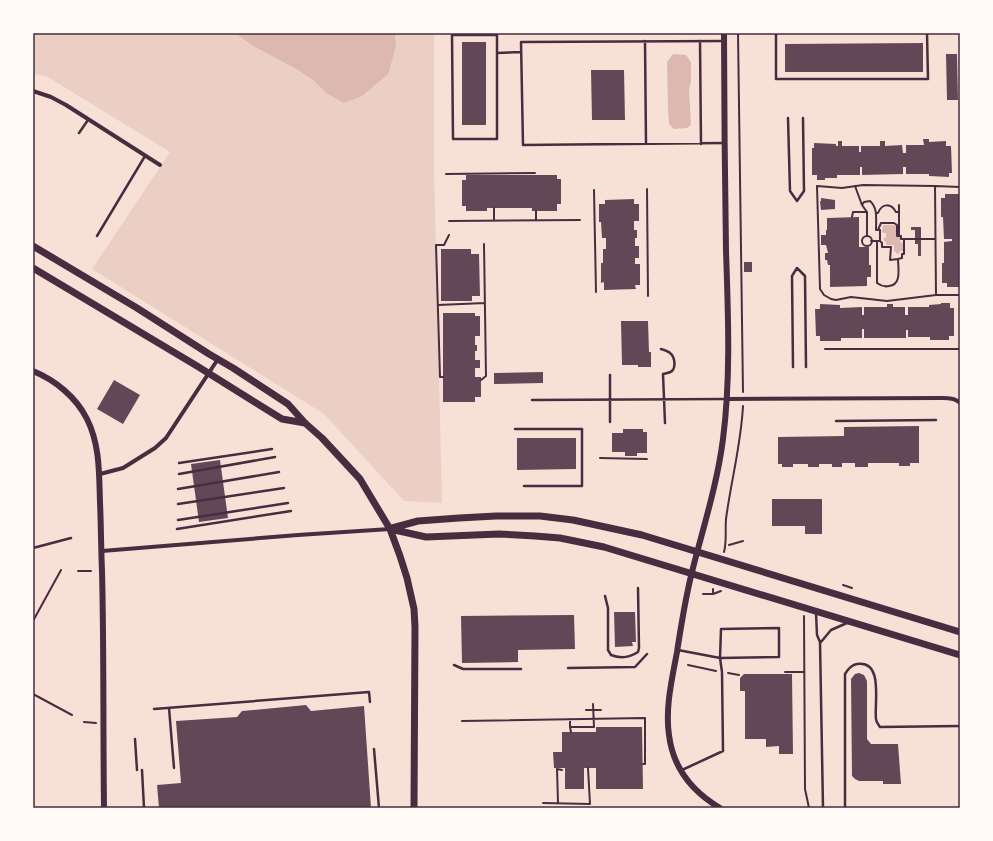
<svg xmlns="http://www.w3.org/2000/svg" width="993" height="841" font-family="'Asap Condensed',sans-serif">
  <rect width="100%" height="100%" fill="#f7e1d7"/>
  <!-- green -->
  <path fill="#ebcfc5" d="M33,33H235L253,46L298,70L314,81L326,93L396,46L395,33H434V165L442,503L404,501L324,414L92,269L170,152L46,76L33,74Z"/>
  <!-- water -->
  <path fill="#dcb8b0" d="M235,33H395L396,46L388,74L362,96L344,103L326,93L314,81L298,70L253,46Z
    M673,54L686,55L691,62V81L689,90L691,125L687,128L674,129L669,124L668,110L667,62Z
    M883,225H896V237H900V242L903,243V251H900L899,254H897L896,252L894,251V245H886V242L883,240L884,238L886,237V233H883L882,231Z"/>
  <!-- building -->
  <path fill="#644757" d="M462,42H486V125H462Z
    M923,43V72H785V44Z
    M946,54H957L958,100H947Z
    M591,70H624L625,120H592Z
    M923,139H929V142L946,141V146H951L952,173H949V177L929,176V174H906V167H903V174L862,175V167H860V175H837V178H825V180H817V175H812V148H814V143L836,144V146H838V141H842V146H859V152H861V146H880V141H885V146L902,145L903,153H906V145H924Z
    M466,175H557V179H561V204H557V211H532V208H487V211H466V206H462V180H466Z
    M945,194H960V287H947V283H942V263H944V242L952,241V239H944L943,217H941V198H945Z
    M821,198L835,200V209L821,210L820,201H821Z
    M634,199V204H639V221H634V230H637V238H635V246H639V258H635V264H640V285H635L636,289L604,290V282L601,283V263H603V249H606V238H602L601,222H599V204H605V200Z
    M859,217V247H869V265H871V277H867V286L830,287V265H828L827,260H825V253H828L826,245H821V235H826V230H827V218Z
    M911,227H921V256H918V244H915V230H911Z
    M441,249H471V254H479L480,296H472V301H441Z
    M744,262H752V272H744Z
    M941,303H950V308H954V336H949V340H930V337H908V330H906V338H864V329H862V338H841V341H820V336H816L815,309H820V304L840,305V308L862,307V315H864V307H887V304H893V307H905V315H908V307H929V305L941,304Z
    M443,313H475V316H480V336H475V345H477V351H475V360H480V368H475V377H481V397H475V402H443Z
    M621,321H648L649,352H651V367H638V365H622Z
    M543,372V383L494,384V373Z
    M114,380L140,395L123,424L97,409Z
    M919,426V463H910V466H899V463H868V467H855V463H842V467H832V464H819V467H808V464H793V467H782V464H778V437L844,436V427Z
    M623,429H643V432H647V453H637V456H625V452H612V433H623Z
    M517,438H576V469L517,470Z
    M220,460L228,518L199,522L191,464Z
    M772,499H822V534H805V526H772Z
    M614,612H635L636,642H632L633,646L615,647Z
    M574,615L575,649L518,650V662L462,663L461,616Z
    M859,673L864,675L867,681V739L871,744H898L901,784H883V781H859L855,779L852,776L851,679L855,674Z
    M744,674H792L793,754H779V746L766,747V739H745V691H740V678Z
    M306,705L311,711L364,706L371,808H159L157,785L181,783L176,721L237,717L242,711Z
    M596,727H642L643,789H596V768H584V789H565V768H554L553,752H562V732H596Z"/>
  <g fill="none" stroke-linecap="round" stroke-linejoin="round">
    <!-- path -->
    <path stroke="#4a2c40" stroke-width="2" d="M738,33L743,392
      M446,174L535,173
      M863,185L935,186L936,295L887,301L851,297L836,300L831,299L824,295L820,289L817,186L842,188Z
      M855,186L862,205L867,212
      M935,186L960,187
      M647,189L648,296
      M594,190L596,292
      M862,205L864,202L870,201C878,208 876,219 876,230H880V241H871
      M899,205V236
      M494,208V220
      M536,211V220
      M876,213H878C882,203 891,203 896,212H899
      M852,217L853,212H867V236
      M449,221L580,220
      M878,230L881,223H894L897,225V236H901V239H904V254H902V258L898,259
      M862 241a5 5 0 1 1 10 0a5 5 0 1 1-10 0Z
      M904,239H935
      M877,241V283C881,286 885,287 889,286C902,285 898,268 898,259L890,260L891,247H882V243L880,241
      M936,295H960
      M438,305L485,303
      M825,349H960
      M443,377H440L436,245H444L449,235
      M481,380L486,376L484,244
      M600,458L647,459
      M729,545L743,541
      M724,552C727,541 725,530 726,519C731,481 741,445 743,406
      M78,571H91
      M843,585L852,588
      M703,594H713L721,591
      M713,594V589
      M804,616L805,789L809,808
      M33,621L61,570
      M688,665L716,671
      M785,672H804
      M728,673L739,675
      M33,694L72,715
      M586,710H601
      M570,719V727H594L593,704
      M462,721L645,718V764H643
      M84,722L96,723
      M570,727L571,732
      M543,803L590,804L588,768
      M558,803L557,769L562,770"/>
    <!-- service -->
    <path stroke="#4a2c40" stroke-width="2.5" d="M776,33V79H928L927,33
      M452,35H497V139H453Z
      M645,41L646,144
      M700,41L701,144
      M724,41L521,42L523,145L725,143
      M497,53L521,52
      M788,118L790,191L797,201L804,191L803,118
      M79,133L88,120
      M97,236L145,156
      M661,349C664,350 668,351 670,353C675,357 676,367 672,371C670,373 666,373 663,374L665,423
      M793,367L792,276L797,268L805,276L806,367
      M610,375V422
      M532,400L726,399
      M836,421L936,420
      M515,429H582V486H524
      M179,463L272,449
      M179,474L275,457
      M178,489L279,472
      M178,504L284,488
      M178,520L288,503
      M177,529L291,511
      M33,548L71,538
      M605,596L608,608V650L611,655C621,659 629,658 638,652L639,648L638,588
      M816,613L817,635L820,642L823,808
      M821,642L831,630L847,623
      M678,650L720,658L779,657V628L721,629L720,658L722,672L723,751L682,770
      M454,665L463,669H521
      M568,668L635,667L647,654
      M169,708L174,768
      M154,709L369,692L370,702
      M135,739L137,770
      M374,749L379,808
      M142,770L144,808
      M845,808V674C848,669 851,665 857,664C884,660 874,703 876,719C876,722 878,724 880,727L960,726"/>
    <!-- minor -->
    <path stroke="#4a2c40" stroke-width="4" d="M33,91L51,97L66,105L160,165
      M727,399L942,398C948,398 956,398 960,403
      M100,474L123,468L155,448L166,438L218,359
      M102,551L298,535L390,529"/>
    <!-- tertiary -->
    <path stroke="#4a2c40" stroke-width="6" d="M33,371C55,380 76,397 87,419C100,445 99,473 100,502C101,525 101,548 102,571C104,650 103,729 104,808
      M720,808C693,792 673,768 669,735C665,708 672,679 677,652C681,626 685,601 691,576C702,531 717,486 723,439C731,377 728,313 726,250C725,178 724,105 724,33"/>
    <!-- secondary -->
    <path stroke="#4a2c40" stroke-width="7" d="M33,246L137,308L209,354L233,368L288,404L305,423L322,438L360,479L390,529L400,556L407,578L414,609L415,627L414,808
      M33,268L197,366L282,419L305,423
      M392,528L418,521L459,518L496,516H540L573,520L642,535L960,632
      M390,529L426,537L499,534L535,536L560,538L604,547L960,655"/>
  </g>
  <!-- border -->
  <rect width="993" height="841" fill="none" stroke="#fffaf5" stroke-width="68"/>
  <rect x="34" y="34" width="925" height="773" fill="none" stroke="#4a2c40" stroke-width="1.5"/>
</svg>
